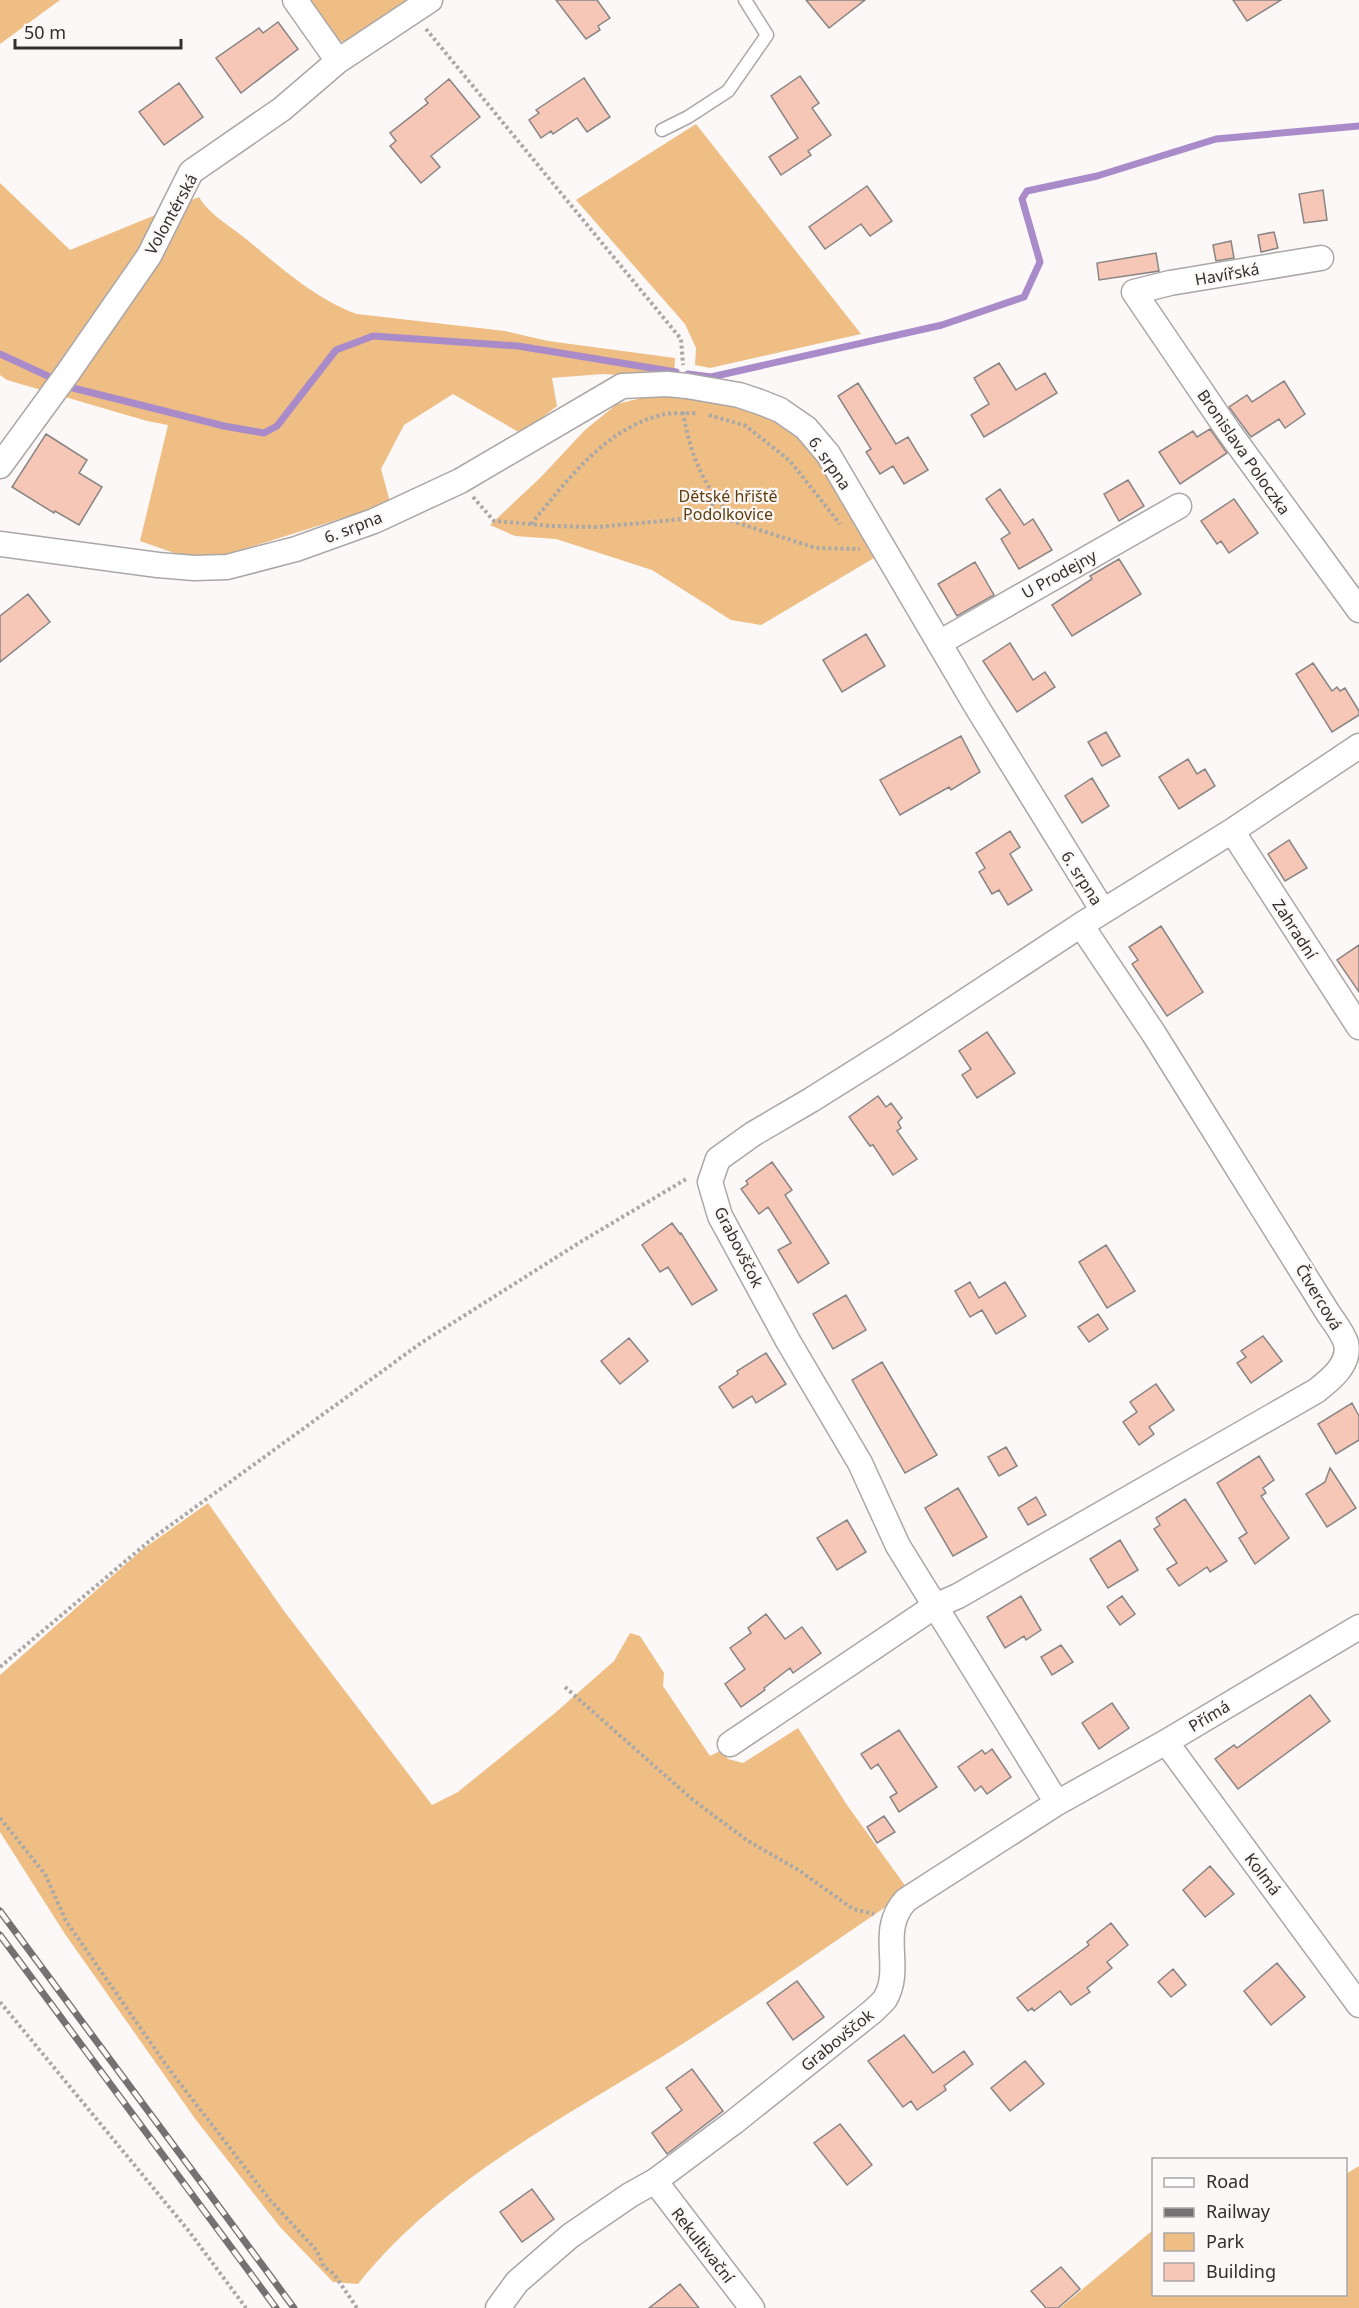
<svg xmlns="http://www.w3.org/2000/svg" width="1359" height="2308" font-family="'Noto Sans',sans-serif">
  <rect width="100%" height="100%" fill="#fcf8f8"/>
  <!-- green -->
  <path fill="#eebe84" d="M0,0H60L0,44Z
    M302,0H415L350,44L337,40Z
    M696,124L861,334L710,368L695,365L696,348L685,324L576,200Z
    M0,183L70,250L199,197C207,212 228,225 241,235C276,263 314,299 357,314L505,331L548,341L675,358L674,378L603,374L552,378L557,406L522,434L453,394L404,425L381,469L395,520L362,512L222,556L180,555L140,541L168,425L147,421L7,380L0,375Z
    M658,394L723,399L780,423L819,455L863,531L874,558L761,625L731,620L652,570L556,539L515,536L490,525L540,478L585,430L617,404Z
    M208,1503L284,1611L432,1805L458,1792L555,1713L614,1661L630,1633L640,1636L664,1673L663,1686L710,1756L722,1750L728,1759L743,1763L798,1728L847,1805L909,1891C832,1943 755,1998 676,2048C564,2118 442,2179 358,2284L333,2282L280,2227L196,2120L65,1934L0,1832V1675L143,1549Z
    M1359,2166V2308H1060L1153,2230L1154,2294H1346V2174Z"/>
  <g fill="none" stroke-linecap="round" stroke-linejoin="round">
    <!-- stream -->
    <path stroke="#aa8bca" stroke-width="7" d="M0,354L52,378
      M688,374L711,377L942,325L1024,297L1040,262L1022,199L1027,191L1097,176L1216,139L1359,126
      M73,388L224,426L264,433L277,426L336,350L373,336L518,346L676,372"/>
  </g>
  <!-- building -->
  <path fill="#f6c7b7" stroke="#898584" stroke-width="1.5" d="M556,0H597L610,18L598,26L600,30L586,39Z
    M806,0H865L829,28Z
    M1233,0H1281L1247,21Z
    M278,22L298,49L241,93L216,58L259,28L263,33Z
    M800,76L819,103L812,108L831,135L808,151L811,155L781,175L769,157L798,138L771,96Z
    M584,78L610,117L587,132L577,118L553,134L551,131L541,138L529,120L539,113L536,110Z
    M449,79L480,117L431,156L440,167L421,183L390,146L396,141L390,133L428,103L425,99Z
    M179,83L203,117L164,145L139,112Z
    M867,186L892,221L870,236L861,224L825,249L809,227Z
    M1323,190L1327,220L1304,223L1299,194Z
    M1274,232L1278,248L1261,252L1258,235Z
    M1231,241L1234,258L1216,261L1213,245Z
    M1156,253L1159,271L1099,280L1097,263Z
    M999,363L1016,390L1045,373L1057,393L984,437L971,415L989,404L974,378Z
    M1284,381L1305,414L1285,428L1279,419L1251,437L1229,407L1247,395L1252,402Z
    M858,383L896,444L908,437L928,470L904,484L893,466L880,474L866,452L871,449L838,396Z
    M1210,429L1227,453L1180,484L1159,452L1193,431L1197,437Z
    M46,434L87,460L79,473L102,487L79,525L55,511L54,513L12,487Z
    M1128,480L1144,506L1119,521L1104,494Z
    M1000,489L1024,525L1033,519L1052,550L1019,569L1001,539L1010,533L986,499Z
    M1234,499L1258,533L1229,553L1221,541L1217,544L1201,521Z
    M1119,559L1141,594L1072,636L1052,605L1092,579L1090,576Z
    M975,562L994,595L957,616L938,584Z
    M28,594L50,622L0,662V616Z
    M866,634L885,666L842,692L823,660Z
    M1010,643L1033,680L1045,672L1055,687L1017,712L983,661Z
    M1313,663L1332,691L1337,687L1340,691L1345,688L1359,711V715L1332,732L1296,674Z
    M1106,732L1120,756L1102,766L1088,742Z
    M961,736L980,772L951,790L949,787L900,815L880,780Z
    M1188,759L1197,774L1205,769L1215,786L1179,809L1159,777Z
    M1092,778L1109,806L1082,823L1065,796Z
    M1010,831L1020,847L1010,854L1032,890L1008,905L999,890L992,894L979,872L985,868L976,853Z
    M1289,840L1307,868L1285,881L1268,854Z
    M1161,926L1203,992L1167,1016L1132,964L1138,960L1129,947Z
    M1359,945V992L1337,960Z
    M987,1032L1015,1073L977,1098L962,1075L971,1069L959,1051Z
    M878,1096L886,1107L891,1103L902,1118L898,1122L901,1128L897,1131L917,1159L893,1175L873,1145L870,1146L849,1117Z
    M772,1162L792,1190L785,1195L829,1263L798,1283L778,1250L791,1243L768,1207L759,1214L741,1189L748,1184L746,1181Z
    M672,1223L680,1234L681,1233L717,1290L692,1305L668,1267L660,1272L642,1245Z
    M1106,1245L1135,1291L1107,1308L1079,1262Z
    M970,1282L979,1298L1005,1282L1026,1316L996,1334L982,1310L970,1317L955,1291Z
    M846,1295L866,1330L833,1349L813,1314Z
    M1098,1314L1108,1329L1089,1342L1078,1327Z
    M1263,1336L1282,1361L1251,1383L1237,1363L1246,1357L1241,1351Z
    M629,1338L648,1361L620,1384L601,1361Z
    M766,1353L786,1384L756,1403L752,1396L733,1408L719,1387L738,1374L737,1371Z
    M882,1362L937,1455L905,1473L852,1380Z
    M1156,1384L1174,1410L1149,1427L1154,1434L1139,1445L1123,1422L1137,1412L1130,1402Z
    M1352,1403L1359,1416V1440L1336,1454L1318,1424Z
    M1006,1447L1017,1466L999,1476L988,1457Z
    M1259,1456L1274,1480L1263,1488L1266,1493L1261,1496L1289,1538L1255,1564L1239,1538L1247,1533L1217,1483Z
    M1330,1468L1356,1508L1327,1527L1306,1494L1325,1482Z
    M958,1488L987,1537L953,1556L925,1508Z
    M1036,1497L1046,1515L1028,1525L1018,1508Z
    M1185,1499L1227,1561L1210,1572L1207,1567L1179,1586L1167,1569L1177,1563L1154,1529L1160,1525L1156,1518Z
    M847,1520L866,1552L837,1570L817,1538Z
    M1120,1540L1138,1570L1108,1588L1090,1559Z
    M1021,1596L1041,1630L1026,1640L1024,1636L1005,1648L987,1617Z
    M1122,1596L1135,1614L1120,1625L1107,1607Z
    M766,1614L785,1639L802,1627L821,1653L793,1673L790,1668L764,1688L765,1690L741,1707L725,1684L745,1669L730,1648L751,1633L748,1628Z
    M1061,1645L1073,1662L1052,1675L1041,1657Z
    M1310,1695L1330,1721L1238,1789L1215,1759L1234,1745L1237,1748Z
    M1112,1703L1129,1728L1099,1749L1082,1723Z
    M899,1730L937,1787L899,1812L890,1797L897,1793L878,1764L871,1769L861,1754Z
    M992,1749L1011,1777L987,1794L981,1786L975,1791L958,1767L982,1750L985,1754Z
    M884,1816L895,1832L877,1843L867,1827Z
    M1210,1866L1234,1894L1205,1917L1183,1890Z
    M1111,1923L1128,1945L1107,1962L1112,1968L1087,1988L1090,1992L1071,2005L1060,1991L1034,2011L1032,2008L1028,2011L1017,1998L1089,1945L1087,1942Z
    M1277,1963L1305,1997L1271,2025L1244,1991Z
    M1173,1969L1186,1985L1171,1997L1158,1982Z
    M797,1981L824,2017L793,2040L767,2003Z
    M904,2035L933,2073L964,2051L973,2064L944,2086L946,2090L917,2110L911,2101L903,2107L868,2061Z
    M1025,2061L1044,2084L1010,2111L991,2088Z
    M692,2069L723,2111L667,2154L652,2133L682,2110L666,2088Z
    M840,2124L872,2165L847,2185L814,2143Z
    M532,2189L554,2219L522,2242L500,2212Z
    M1061,2267L1080,2289L1058,2308H1046L1031,2291Z
    M680,2284L699,2308H649Z"/>
  <g fill="none" stroke-linecap="round" stroke-linejoin="round">
    <!-- service casing -->
    <g stroke="#aba7a8" stroke-width="15">
      <path id="service" d="M662,130L688,117L728,91L767,35L745,0"/>
    </g>
    <!-- minor casing -->
    <g stroke="#aba7a8" stroke-width="27">
      <path id="minor" d="M295,0L338,61
        M1321,258L1170,283L1134,292L1229,432L1359,610
        M0,466L67,374L149,256L191,172L282,109L338,61L430,0
        M0,544L158,565L194,568L227,567L296,549L374,521L460,481L622,386L667,384L687,386L739,395L760,402L780,410L806,428L828,454L975,704L1103,911
        M939,643L1179,506
        M1232,831L1359,1027
        M1166,1742L1359,2005
        M730,1744L935,1606L958,1596L1316,1391C1330,1380 1351,1364 1346,1343C1343,1333 1334,1322 1328,1313L1154,1034L1081,925
        M1057,1803L1166,1742L1359,1627
        M655,2181L752,2308
        M498,2308L517,2282L570,2236L630,2195L655,2181L734,2122L872,2012C876,2008 882,2003 885,1999C904,1967 877,1931 906,1900L1057,1803L898,1546L860,1463L788,1341L720,1216L710,1182L718,1159L753,1134L811,1100L897,1046L1081,925L1232,831L1359,746"/>
    </g>
    <!-- path -->
    <path stroke="#aba8a8" stroke-width="4" stroke-dasharray="3 3" stroke-linecap="butt" d="M426,29L681,339L683,365
      M683,412C691,459 704,487 736,522
      M709,415L746,426L790,461L840,524
      M473,497L494,521L553,526L597,527L716,516L816,548L860,549
      M707,517L715,499
      M531,524C567,481 603,430 661,415C673,412 687,414 698,413
      M0,1667L153,1538L421,1343L582,1241L688,1178
      M565,1687L693,1800L748,1841L800,1871L853,1909L874,1914
      M0,1818L45,1874L66,1921L169,2069L270,2200L317,2251L324,2267L334,2274L357,2308
      M0,2002L188,2230L246,2308"/>
    <!-- service -->
    <use href="#service" stroke="#fff" stroke-width="12"/>
    <!-- minor -->
    <use href="#minor" stroke="#fff" stroke-width="24"/>
    <!-- rail casing -->
    <g stroke="#737171" stroke-width="7">
      <path id="rail" d="M0,1911L294,2308
        M0,1935L276,2308"/>
    </g>
    <!-- rail -->
    <use href="#rail" stroke="#fcf8f8" stroke-width="4.5" stroke-dasharray="14" stroke-linecap="butt"/>
  </g>
  <g text-anchor="middle" stroke-width="4.5" stroke-linejoin="round" paint-order="stroke">
    <!-- street labels -->
    <g font-size="16" fill="#302e2e" stroke="#fcf8f8">
      <text transform="translate(171 214) rotate(-61)" y="6">Volontérská</text>
      <text transform="translate(1227 274) rotate(-10)" y="6">Havířská</text>
      <text transform="translate(1244 452) rotate(55)" y="6">Bronislava Poloczka</text>
      <text transform="translate(830 463) rotate(55)" y="6">6. srpna</text>
      <text transform="translate(353 527) rotate(-21)" y="6">6. srpna</text>
      <text transform="translate(1059 574) rotate(-29)" y="6">U Prodejny</text>
      <text transform="translate(1082 878) rotate(57)" y="6">6. srpna</text>
      <text transform="translate(1295 929) rotate(57)" y="6">Zahradní</text>
      <text transform="translate(739 1247) rotate(63)" y="6">Grabovščok</text>
      <text transform="translate(1319 1297) rotate(59)" y="6">Čtvercová</text>
      <text transform="translate(1209 1716) rotate(-31)" y="6">Přímá</text>
      <text transform="translate(1263 1874) rotate(53)" y="6">Kolmá</text>
      <text transform="translate(837 2040) rotate(-39)" y="6">Grabovščok</text>
      <text transform="translate(703 2245) rotate(52)" y="6">Rekultivační</text>
    </g>
    <!-- park labels -->
    <g font-size="16" fill="#5e3d0d" stroke="#fcf8f8">
      <text x="728" y="502">Dětské hřiště<tspan x="728" dy="18">Podolkovice</tspan></text>
    </g>
  </g>
  <!-- legend -->
  <rect x="1152" y="2158" width="195" height="138" fill="#fcf8f8" stroke="#aaa7a7" stroke-width="1.5"/>
  <rect x="1164" y="2178" width="30" height="9" fill="#ffffff" stroke="#aaa7a7" stroke-width="1.5"/>
  <text x="1206" y="2188" font-size="18" fill="#302e2e">Road</text>
  <rect x="1164" y="2208" width="30" height="9" fill="#737171" stroke="#aaa7a7" stroke-width="1.5"/>
  <text x="1206" y="2218" font-size="18" fill="#302e2e">Railway</text>
  <rect x="1164" y="2233" width="30" height="18" fill="#eebe84" stroke="#aaa7a7" stroke-width="1.5"/>
  <text x="1206" y="2248" font-size="18" fill="#302e2e">Park</text>
  <rect x="1164" y="2263" width="30" height="18" fill="#f6c7b7" stroke="#aaa7a7" stroke-width="1.5"/>
  <text x="1206" y="2278" font-size="18" fill="#302e2e">Building</text>
  <!-- scale -->
  <path d="M15 39v9h166v-9" fill="none" stroke="#302e2e" stroke-width="3"/>
  <text x="24" y="39" font-size="18" fill="#302e2e" stroke="#fcf8f8" stroke-width="4.5" paint-order="stroke">50 m</text>
</svg>
